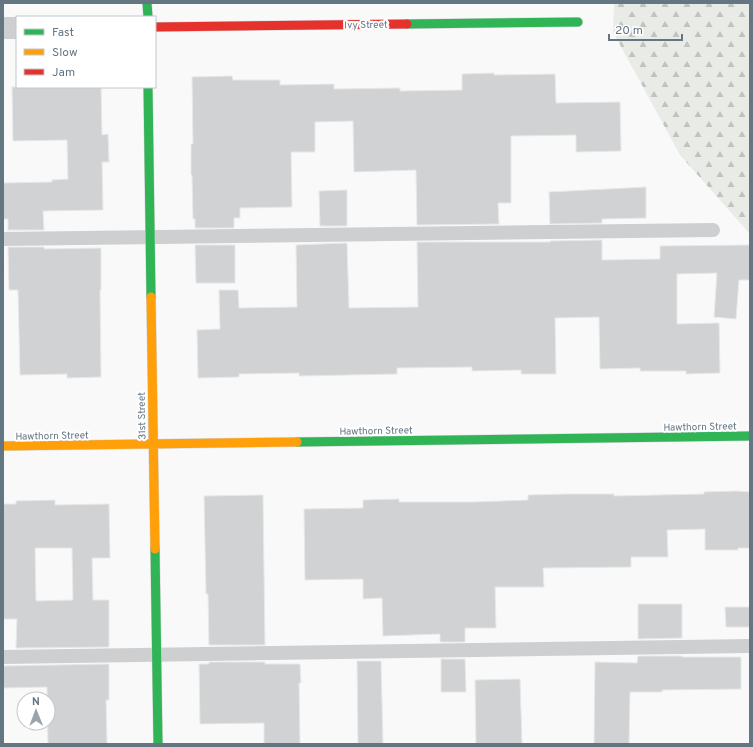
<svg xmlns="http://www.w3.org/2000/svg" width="753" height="747" font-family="Overpass,sans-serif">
  <defs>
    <pattern id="forest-firs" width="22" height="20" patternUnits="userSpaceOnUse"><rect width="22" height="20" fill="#e8ebe6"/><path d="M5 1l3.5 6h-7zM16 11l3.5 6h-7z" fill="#c0c3c0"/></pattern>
  </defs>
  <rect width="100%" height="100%" fill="#f9f9f9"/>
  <!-- forest -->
  <path fill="url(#forest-firs)" d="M614,3H750V234L680,155L613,32Z"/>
  <!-- building -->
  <path fill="#d0d2d3" stroke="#e8e8e8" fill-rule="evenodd" d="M494,73V75L555,74L556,103L620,102L621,151L576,152V135L511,136V203H498L499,224L417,225L416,170L354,172L353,121L315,122V152H291L292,207L240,208V218H234V228H195V219H193L192,175H191V144H193L192,77L232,76L233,80H280V85L334,84V89L400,88V91L462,90V74Z
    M12,87H101L102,135L108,134L109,162H102L103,210L43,211L44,230H8V219H3V183L52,182V180L68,179L67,140L13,141Z
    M646,187V218L602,219V223L550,224L549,192Z
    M347,190V226H320L319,191Z
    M602,240V260L660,259V246L750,245V280H739L736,319L714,317L717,273L677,274V324L719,323L720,373L686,374V371H640V368L600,369L599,317L555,318L556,374H521V370L472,371V367L397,368V374L299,376V373L239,374V377L198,378L197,330L220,329L219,290H238L239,308L297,307L296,245L347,243L349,308L418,307L417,242H550V241Z
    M195,245H235V283H196Z
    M8,247H44V249L101,248V290H100L101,377L67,378V374L20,375L18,290H9Z
    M737,491L750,492V548H738V550H705V529L667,530L668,557H631V567L543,568L544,587H495L496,628H465V642H440V634L383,636L382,598L363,599V579L305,580L304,509L363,508V500L399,499V502H473L528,500V495L569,494H614V496L704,494V492Z
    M263,495L265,645H209L208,594H206L204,496Z
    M55,500V505L109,504L110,558H92L93,600H109V647L16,648L17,619H3V504H16V501ZM35,548H72L73,600L36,601Z
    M638,604H682V638L638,639Z
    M725,607H750V627H726Z
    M638,656H682V657H741V689L662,690V692H630L629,744H594L595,662L637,663Z
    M441,659H465L466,692H441Z
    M357,661H381L383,744H358Z
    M209,662H265V664H300L301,683H299L300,744H264V723L200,724L199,664H209Z
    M109,664V700H106L107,744H48L47,687L3,688V666Z
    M520,679L522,744H476L475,680Z"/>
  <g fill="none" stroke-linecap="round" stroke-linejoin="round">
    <!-- fast casing -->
    <g stroke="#d5d6d7" stroke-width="10">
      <path id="fast" d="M147,3L148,17
        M407,24L578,22
        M148,87L151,297
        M297,442L750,436
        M155,549L158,744"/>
    </g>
    <!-- slow casing -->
    <g stroke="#d5d6d7" stroke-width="10">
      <path id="slow" d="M151,297L155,549
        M3,446L297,442"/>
    </g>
    <!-- jam casing -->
    <g stroke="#d5d6d7" stroke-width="10">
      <path id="jam" d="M155,27L407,24"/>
    </g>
    <!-- lane -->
    <path stroke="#cecfd0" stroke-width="14" d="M3,239L713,230
      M3,657L750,646"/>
    <!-- street -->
    <path stroke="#cecfd0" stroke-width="22" d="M3,28H17"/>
    <!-- fast -->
    <use href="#fast" stroke="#30b455" stroke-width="9"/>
    <!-- slow -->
    <use href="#slow" stroke="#ff9f0a" stroke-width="9"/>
    <!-- jam -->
    <use href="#jam" stroke="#e5322d" stroke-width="9"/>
  </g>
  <g text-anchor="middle" stroke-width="4" stroke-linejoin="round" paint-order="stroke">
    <!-- street labels -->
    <g font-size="10" fill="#657683" stroke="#fff">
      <text transform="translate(366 24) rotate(-1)" y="4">Ivy Street</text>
      <text transform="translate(141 416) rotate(-91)" y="4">31st Street</text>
      <text transform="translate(700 426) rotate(-1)" y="4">Hawthorn Street</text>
      <text transform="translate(376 430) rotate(-1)" y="4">Hawthorn Street</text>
      <text transform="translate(52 435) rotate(-1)" y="4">Hawthorn Street</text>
    </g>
  </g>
  <!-- border -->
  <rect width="753" height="747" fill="none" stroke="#657683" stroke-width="8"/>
  <!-- legend -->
  <rect x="16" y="16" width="140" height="72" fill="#ffffff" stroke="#c1c8cd"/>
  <rect x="24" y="29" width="20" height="6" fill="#30b455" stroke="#c1c8cd"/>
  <text x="52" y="36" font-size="12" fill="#657683">Fast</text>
  <rect x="24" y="49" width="20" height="6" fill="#ff9f0a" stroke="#c1c8cd"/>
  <text x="52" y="56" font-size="12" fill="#657683">Slow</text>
  <rect x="24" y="69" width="20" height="6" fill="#e5322d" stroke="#c1c8cd"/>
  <text x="52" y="76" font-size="12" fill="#657683">Jam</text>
  <!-- north arrow -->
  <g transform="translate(36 711) rotate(359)"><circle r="19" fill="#ffffff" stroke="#c1c8cd"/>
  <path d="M0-3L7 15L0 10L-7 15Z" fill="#99a4ac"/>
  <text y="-6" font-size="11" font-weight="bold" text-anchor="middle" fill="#657683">N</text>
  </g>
  <!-- scale -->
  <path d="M609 34v6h73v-6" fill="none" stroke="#657683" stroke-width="2"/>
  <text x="615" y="34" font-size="12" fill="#657683" stroke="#ffffff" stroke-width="3" paint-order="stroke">20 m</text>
</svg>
